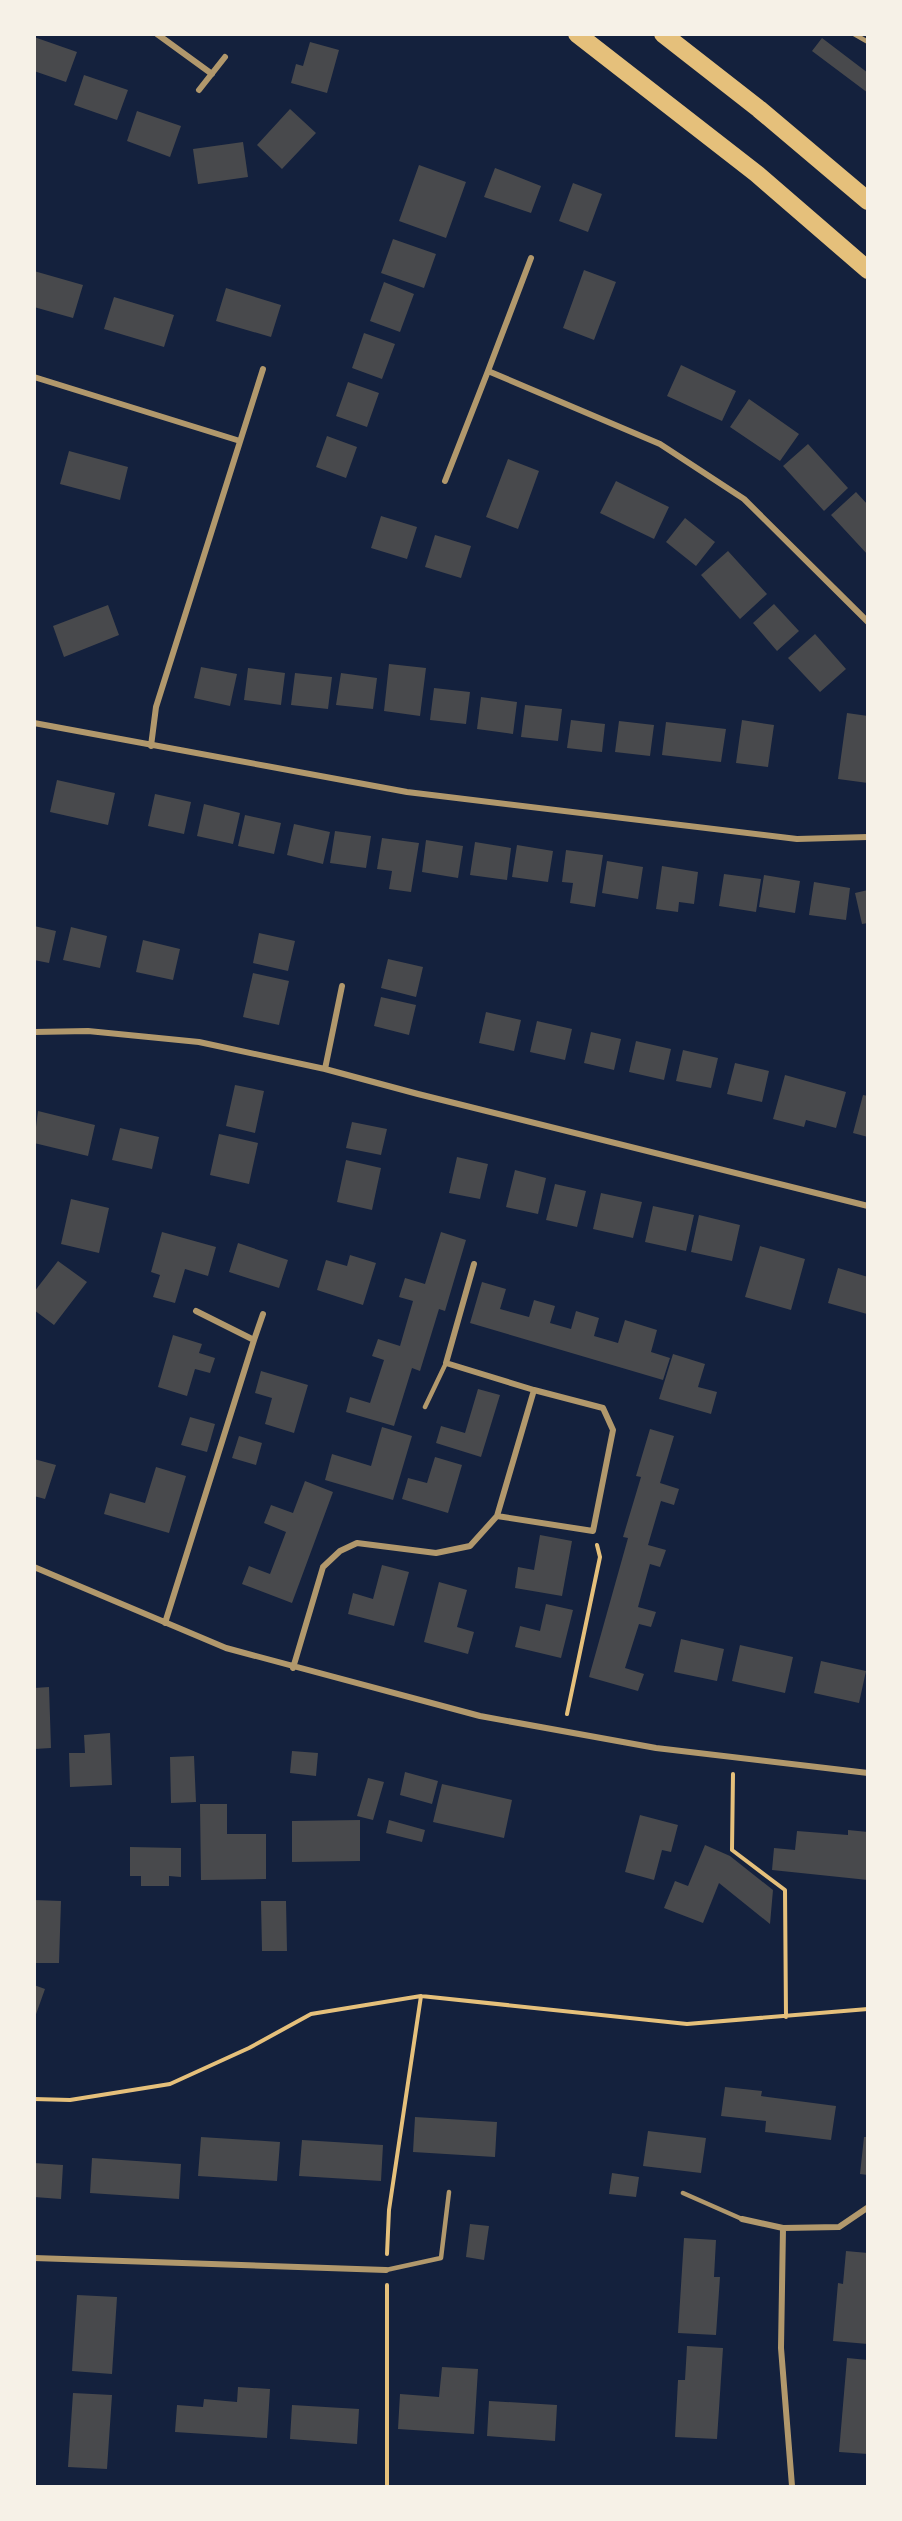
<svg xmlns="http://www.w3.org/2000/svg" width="902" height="2521" font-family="Rubik,sans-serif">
  <rect width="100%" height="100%" fill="#14213d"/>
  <!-- building -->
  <path fill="#48494c" d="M34,37L77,52L66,82L34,71Z
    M822,38L868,73V93L812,51Z
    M310,42L339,50L327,93L291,83L296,64L303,66Z
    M84,75L128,90L117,120L74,105Z
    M290,109L316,133L282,169L257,145Z
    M137,111L181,126L170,157L127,141Z
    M243,142L248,177L198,184L193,149Z
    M419,165L466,182L446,238L399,221Z
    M495,168L541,186L531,213L484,197Z
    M573,183L602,194L588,232L559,221Z
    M393,239L436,254L424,288L381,273Z
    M584,270L616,282L594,340L563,328Z
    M34,271L83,285L73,318L34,307Z
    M384,282L414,294L400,332L370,321Z
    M226,288L281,305L271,337L216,321Z
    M114,297L174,315L164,347L104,329Z
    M364,333L395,344L382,379L352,368Z
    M681,365L736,391L722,421L667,396Z
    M348,382L379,393L367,427L336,416Z
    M749,399L799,434L780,461L730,427Z
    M327,436L357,447L346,478L316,467Z
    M808,444L848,488L824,511L783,466Z
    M69,451L128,467L120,500L60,484Z
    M508,459L539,471L518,529L486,517Z
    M616,481L669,507L654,539L600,513Z
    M856,492L868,505V555L831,515Z
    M381,516L417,527L407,559L371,548Z
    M685,518L715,542L696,566L666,542Z
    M435,535L471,546L461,578L425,567Z
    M728,551L767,594L740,619L701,575Z
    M774,604L799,631L777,651L753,623Z
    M108,605L119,635L64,657L53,626Z
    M815,634L846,669L820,692L788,658Z
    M389,664L426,668L420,716L384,711Z
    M201,667L237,674L230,706L194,698Z
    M248,668L285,673L281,705L244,700Z
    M295,673L332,677L328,709L291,705Z
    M341,673L377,678L373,709L336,705Z
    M434,688L470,692L466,724L430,720Z
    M481,697L517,702L513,734L477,729Z
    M525,705L562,709L558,741L521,737Z
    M847,713L868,716V783L838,779Z
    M571,720L605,724L602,752L567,748Z
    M742,720L774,725L768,767L736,763Z
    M619,721L654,725L650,756L615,752Z
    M666,722L726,729L721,762L662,755Z
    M57,780L115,793L108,825L50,812Z
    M155,794L191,802L184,834L148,826Z
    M204,804L240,813L233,844L197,836Z
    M245,815L281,823L274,854L238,846Z
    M294,824L330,832L323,864L287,855Z
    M335,831L371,836L366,868L330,863Z
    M382,838L419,843L411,892L389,889L392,871L377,869Z
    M426,840L463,846L458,878L422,872Z
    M475,842L511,848L507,880L470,875Z
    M517,845L553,851L548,882L512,877Z
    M566,850L603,855L595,907L570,903L573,883L562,882Z
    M607,861L643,867L638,899L602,893Z
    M662,866L698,872L694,904L679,902L678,912L656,909Z
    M724,874L761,879L756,912L719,906Z
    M764,875L800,881L795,913L759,907Z
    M814,882L850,888L846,920L809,915Z
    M868,890V923L862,924L855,893Z
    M34,926L56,931L49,963L34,960Z
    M71,927L107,936L100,968L63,960Z
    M259,933L295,941L288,971L253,963Z
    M143,940L180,949L173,980L136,972Z
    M388,959L423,967L416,997L381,988Z
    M253,973L289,981L279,1025L243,1017Z
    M381,997L416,1005L409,1035L374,1026Z
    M486,1012L521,1020L514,1051L479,1043Z
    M537,1021L572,1029L565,1060L530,1052Z
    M591,1032L621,1039L614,1070L584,1063Z
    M636,1041L671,1049L664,1080L629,1072Z
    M683,1050L718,1058L711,1088L676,1081Z
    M735,1063L769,1071L762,1102L727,1094Z
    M785,1075L846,1092L836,1128L806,1120L804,1127L773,1119Z
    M235,1085L264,1091L255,1133L226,1126Z
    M863,1095L868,1096V1137L853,1133Z
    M38,1111L95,1125L88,1156L34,1143Z
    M352,1122L387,1129L381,1155L346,1148Z
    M120,1128L159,1137L152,1169L112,1160Z
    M219,1134L258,1143L249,1184L210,1175Z
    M457,1157L488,1164L480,1199L449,1193Z
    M346,1160L381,1168L372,1210L337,1202Z
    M515,1170L546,1178L538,1214L506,1207Z
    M555,1184L586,1191L577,1227L546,1220Z
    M601,1193L642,1202L633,1238L593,1229Z
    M71,1199L109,1208L99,1253L61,1244Z
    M653,1206L694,1215L686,1251L645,1242Z
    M699,1215L740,1225L732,1261L691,1252Z
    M162,1232L216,1247L208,1276L185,1269L175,1303L153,1297L160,1275L151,1272Z
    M441,1232L466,1240L445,1311L439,1309L420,1371L412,1368L394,1426L346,1412L350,1397L370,1403L384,1360L372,1356L378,1339L400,1346L413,1301L399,1297L405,1278L425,1284Z
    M238,1243L288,1260L279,1288L229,1272Z
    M760,1246L805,1259L791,1310L745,1297Z
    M350,1255L376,1263L363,1305L317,1290L326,1260L347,1266Z
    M58,1261L87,1282L54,1325L34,1310V1292Z
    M838,1268L868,1277L867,1314L828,1303Z
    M482,1282L506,1289L500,1309L529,1317L534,1300L555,1306L550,1323L571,1329L576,1311L599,1318L594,1336L618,1343L625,1320L657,1330L651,1352L670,1358L663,1380L470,1323Z
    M173,1335L202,1344L199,1353L215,1358L210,1373L195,1369L187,1396L158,1387Z
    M673,1354L705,1364L698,1387L717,1392L711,1414L659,1399Z
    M261,1371L308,1385L294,1433L265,1424L272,1398L255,1393Z
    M478,1389L500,1395L481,1457L436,1443L441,1426L465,1433Z
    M190,1417L215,1424L207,1452L181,1445Z
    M382,1427L412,1436L393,1500L325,1480L332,1454L371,1466Z
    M650,1429L674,1436L660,1483L679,1489L674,1505L661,1501L648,1545L666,1550L660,1567L650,1564L638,1607L656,1612L651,1627L639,1624L625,1668L644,1674L638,1691L589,1677L628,1538L623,1537L641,1477L636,1476Z
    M239,1436L262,1443L256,1465L232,1458Z
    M435,1457L462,1465L448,1513L402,1499L408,1478L427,1483Z
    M34,1459L56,1465L45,1499L34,1496Z
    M156,1467L186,1476L169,1533L104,1514L110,1493L145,1503Z
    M305,1481L333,1492L292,1603L242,1584L249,1566L270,1574L286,1532L264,1523L271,1505L293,1513Z
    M540,1535L572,1541L562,1596L515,1588L518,1567L534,1570Z
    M382,1565L409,1572L394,1626L348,1614L353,1593L373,1599Z
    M439,1582L467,1590L457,1627L474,1632L468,1654L424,1642Z
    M546,1604L573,1610L561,1658L515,1647L520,1626L540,1631Z
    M681,1639L724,1649L717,1681L674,1672Z
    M740,1645L793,1657L785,1693L732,1681Z
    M821,1661L866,1671L859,1703L814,1693Z
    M49,1687L51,1748L34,1749V1688Z
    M110,1733L112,1785L70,1787L69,1753H85L84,1735Z
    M292,1751L318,1753L316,1776L290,1773Z
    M194,1756L196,1802L171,1803L170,1757Z
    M405,1772L438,1781L432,1804L400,1795Z
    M368,1778L384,1782L373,1820L357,1816Z
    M442,1784L512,1800L504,1838L433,1822Z
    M200,1804H227V1834H266V1879L201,1880Z
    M640,1815L678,1825L671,1852L662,1850L654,1880L625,1872Z
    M360,1820V1861L292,1862V1821Z
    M389,1820L425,1830L422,1842L386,1833Z
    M848,1830L868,1832V1880L772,1870L774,1848L795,1850L797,1831L848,1835Z
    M705,1845L730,1856L773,1890L770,1924L719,1883L703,1923L664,1908L675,1881L688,1886Z
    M130,1847L181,1848V1877L169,1876V1886H141V1876H130Z
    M34,1900L61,1901L59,1963H34Z
    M261,1901H286L287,1951H262Z
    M34,1985L45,1989L35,2017H34Z
    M725,2087L762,2091L761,2096L836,2106L831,2140L765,2132L766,2121L721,2116Z
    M415,2117L497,2122L495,2157L413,2152Z
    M648,2131L706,2138L701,2173L643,2166Z
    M201,2137L280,2142L277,2181L198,2176Z
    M864,2137H868V2175L860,2174Z
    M302,2140L383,2145L381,2181L299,2176Z
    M92,2158L181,2164L179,2199L90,2193Z
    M34,2163L63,2165L61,2199L34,2197Z
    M612,2173L639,2177L636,2197L609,2194Z
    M470,2224L489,2226L484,2260L466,2257Z
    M684,2238L716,2240L714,2277H720L716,2335L678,2333Z
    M846,2251L868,2253V2344L833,2341L838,2283L843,2284Z
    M77,2295L117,2297L112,2374L72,2371Z
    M687,2346L723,2348L717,2439L675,2437L678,2380H685Z
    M847,2358L868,2360V2454L839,2452Z
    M442,2367L478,2369L474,2434L398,2429L400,2394L439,2397Z
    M238,2387L270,2389L267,2438L175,2432L177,2405L203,2407L204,2399L237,2402Z
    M73,2393L112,2395L107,2469L68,2467Z
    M489,2401L557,2405L555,2441L487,2436Z
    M292,2405L359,2409L357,2444L290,2439Z"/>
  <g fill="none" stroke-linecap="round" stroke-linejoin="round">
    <!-- path -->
    <path stroke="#e5c07b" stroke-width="4" d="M567,1714L600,1557L597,1545
      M733,1774L732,1850L785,1890L786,2017
      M34,2099L70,2100L170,2084L249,2048L311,2014L421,1996L687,2024L868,2009
      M387,2254L389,2210L421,1996
      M387,2285V2486"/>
    <!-- service -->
    <path stroke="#b1986c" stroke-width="4.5" d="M854,34L868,42
      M425,1407L446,1363
      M683,2193L742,2219
      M386,2270L441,2258L449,2192"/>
    <!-- minor -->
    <path stroke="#b1986c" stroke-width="6" d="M157,34L212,74
      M199,90L225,57
      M488,371L531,258
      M34,377L240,441
      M445,481L488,371L660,444L744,499L868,622
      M34,723L407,792L797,839L868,837
      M151,746L156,707L263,369
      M34,1032L88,1031L199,1042L325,1069L418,1094L868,1206
      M325,1069L342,986
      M474,1264L446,1363L534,1390
      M254,1340L263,1314
      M34,1567L226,1648L480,1716L656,1748L868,1773
      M165,1623L254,1340L196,1311
      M293,1668L323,1567L340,1551L357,1543L436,1553L470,1546L497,1516L534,1390L603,1408L613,1430L593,1531L497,1516
      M742,2219L783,2228L839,2227L867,2208
      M783,2228L781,2348L792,2486
      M34,2258L386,2270"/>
    <!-- motorway -->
    <path stroke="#e5c07b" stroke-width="18" d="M577,34L757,174L868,270
      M663,34L759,109L868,201"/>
  </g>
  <!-- border -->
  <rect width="902" height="2521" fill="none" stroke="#f6f1e7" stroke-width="72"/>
</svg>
